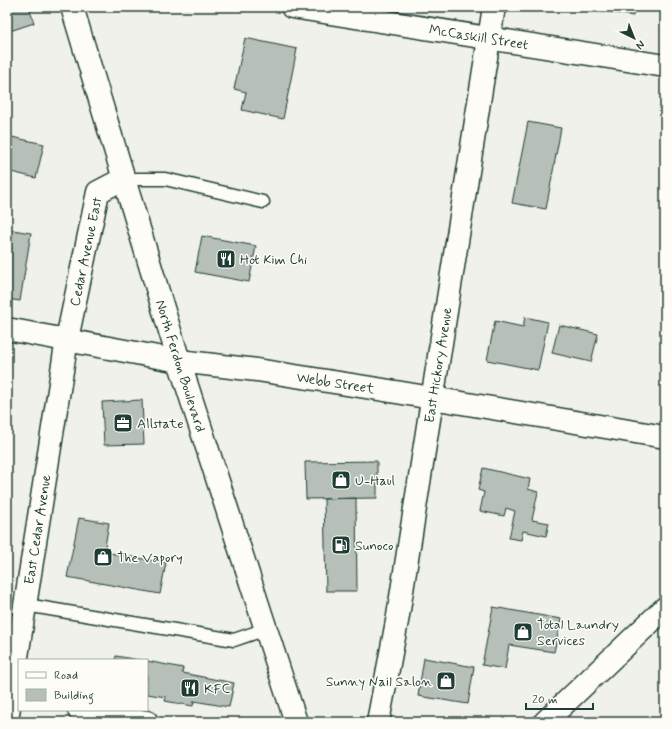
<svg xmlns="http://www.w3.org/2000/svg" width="672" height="729" font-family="Mynerve,sans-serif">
  <rect width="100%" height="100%" fill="#f0f1eb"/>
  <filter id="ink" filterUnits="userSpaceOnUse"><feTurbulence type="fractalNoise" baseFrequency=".025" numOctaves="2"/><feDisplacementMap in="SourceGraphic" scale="8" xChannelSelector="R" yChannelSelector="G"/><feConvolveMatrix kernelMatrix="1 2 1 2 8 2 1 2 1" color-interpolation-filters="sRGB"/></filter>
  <g filter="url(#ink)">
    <!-- building -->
    <path fill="#b6bfb8" stroke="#1f3d34" d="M7,7H29L34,23L7,32Z
      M581,7H635L633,16Z
      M245,38L297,49L283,119L242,110L246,92L234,89Z
      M528,122L561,128L546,209L512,203Z
      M7,136L44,144L36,178L7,171Z
      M7,229L31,233L20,301L7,299Z
      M202,236L256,246L249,282L195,272Z
      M525,317L548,322L538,370L487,360L495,321L523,327Z
      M559,325L598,334L591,362L552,353Z
      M142,400L144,444L104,445L102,402Z
      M377,461V498L306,499L305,462Z
      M483,468L530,479L528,489L538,492L532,520L549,523L546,536L523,531L521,540L509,538L515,511L506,508L504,516L480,511L484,492L478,490Z
      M356,498L357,591H326L324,499Z
      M79,518L109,523L104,552L166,563L160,594L67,577Z
      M493,607L561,619L554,652L509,645L505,669L482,665Z
      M116,656L139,660H115Z
      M424,658L474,667L468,704L418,696Z
      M147,661L183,668L182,673L234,683L229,707L194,701L193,706L165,701L166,697L147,694Z"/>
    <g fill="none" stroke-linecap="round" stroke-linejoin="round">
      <!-- service casing -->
      <g stroke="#1f3d34" stroke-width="15">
        <path id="service" d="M123,179H165L263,202
          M26,605L234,640L266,629"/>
      </g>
      <!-- minor casing -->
      <g stroke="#1f3d34" stroke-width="25">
        <g id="minor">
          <path id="s1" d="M292,7L665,66"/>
          <path id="s2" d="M7,329L179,361L257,370L378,389L665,437"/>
          <path d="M79,710L147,722"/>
          <path id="s3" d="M7,720L67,339L98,192L123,179"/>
          <path id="s4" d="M378,722L398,616L494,7"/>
          <path d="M545,722L665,608"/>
        </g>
      </g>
      <!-- primary casing -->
      <g stroke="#1f3d34" stroke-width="25">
        <g id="primary">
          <path id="s5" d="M72,7L179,361L296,722"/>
        </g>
      </g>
      <!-- service -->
      <use href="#service" stroke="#fdfcf7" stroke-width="12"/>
      <!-- minor -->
      <use href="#minor" stroke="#fdfcf7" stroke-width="22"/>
      <!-- primary -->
      <use href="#primary" stroke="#fdfcf7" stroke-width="22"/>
    </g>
  </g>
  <!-- icons -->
  <defs>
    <g id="restaurant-square" transform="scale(1)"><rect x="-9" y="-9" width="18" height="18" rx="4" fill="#1f3d34" stroke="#fdfcf7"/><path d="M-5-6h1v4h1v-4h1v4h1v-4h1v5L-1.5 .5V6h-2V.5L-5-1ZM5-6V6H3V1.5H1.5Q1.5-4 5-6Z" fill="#fff"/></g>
    <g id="office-square" transform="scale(1)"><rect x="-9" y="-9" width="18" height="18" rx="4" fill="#1f3d34" stroke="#fdfcf7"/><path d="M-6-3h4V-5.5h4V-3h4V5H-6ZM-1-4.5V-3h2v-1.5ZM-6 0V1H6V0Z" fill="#fff"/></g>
    <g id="shop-square" transform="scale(1)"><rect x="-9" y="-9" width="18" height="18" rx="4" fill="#1f3d34" stroke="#fdfcf7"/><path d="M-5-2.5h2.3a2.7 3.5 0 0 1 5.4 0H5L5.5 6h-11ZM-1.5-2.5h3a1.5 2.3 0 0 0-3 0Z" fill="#fff"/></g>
    <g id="fuel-square" transform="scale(1)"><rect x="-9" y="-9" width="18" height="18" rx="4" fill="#1f3d34" stroke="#fdfcf7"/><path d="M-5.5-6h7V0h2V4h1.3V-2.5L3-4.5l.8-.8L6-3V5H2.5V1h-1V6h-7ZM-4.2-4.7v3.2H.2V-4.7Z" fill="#fff"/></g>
  </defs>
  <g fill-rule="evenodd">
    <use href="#restaurant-square" x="226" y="259"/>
    <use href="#office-square" x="123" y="423"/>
    <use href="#shop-square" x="341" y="480"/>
    <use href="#fuel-square" x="341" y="545"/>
    <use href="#shop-square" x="103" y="557"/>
    <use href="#shop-square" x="523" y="632"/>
    <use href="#shop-square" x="446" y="681"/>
    <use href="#restaurant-square" x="190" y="688"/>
  </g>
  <g text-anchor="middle" stroke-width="3" stroke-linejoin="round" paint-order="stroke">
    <!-- street labels -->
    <g font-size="14" fill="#1f3d34" stroke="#fdfcf7">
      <text dy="5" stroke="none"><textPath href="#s1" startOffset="189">McCaskill Street</textPath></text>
      <text dy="5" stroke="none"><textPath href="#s3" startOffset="475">Cedar Avenue East</textPath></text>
      <text dy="5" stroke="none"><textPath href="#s5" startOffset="375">North Ferdon Boulevard</textPath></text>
      <text dy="5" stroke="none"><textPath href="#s4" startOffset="362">East Hickory Avenue</textPath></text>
      <text dy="5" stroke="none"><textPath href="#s2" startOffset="333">Webb Street</textPath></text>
      <text dy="5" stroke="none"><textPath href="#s3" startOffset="193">East Cedar Avenue</textPath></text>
    </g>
    <!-- poi labels -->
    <g font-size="14" fill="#1f3d34" stroke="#fdfcf7" text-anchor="start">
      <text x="240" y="264">Hot Kim Chi</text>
      <text x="137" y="428">Allstate</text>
      <text x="355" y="485">U-Haul</text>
      <text x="355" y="550">Sunoco</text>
      <text x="117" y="562">The Vapory</text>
      <text x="537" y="629">Total Laundry<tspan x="537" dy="16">Services</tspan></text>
      <text x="432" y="686" text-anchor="end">Sunny Nail Salon</text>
      <text x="204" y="693">KFC</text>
    </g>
  </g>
  <!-- margin -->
  <rect width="672" height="729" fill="none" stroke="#fdfcf7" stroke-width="24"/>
  <rect x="12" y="12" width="648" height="705" fill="none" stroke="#1f3d34" stroke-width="1.5" filter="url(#ink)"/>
  <!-- legend -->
  <rect x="18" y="659" width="130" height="52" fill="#fdfcf7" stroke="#a4b0a9"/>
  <rect x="26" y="672" width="20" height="6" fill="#fdfcf7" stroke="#a4b0a9"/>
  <text x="54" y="679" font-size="12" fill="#1f3d34">Road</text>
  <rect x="26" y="689" width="20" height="12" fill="#b6bfb8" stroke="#a4b0a9"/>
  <text x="54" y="699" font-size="12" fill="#1f3d34">Building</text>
  <!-- north arrow -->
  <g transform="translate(634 38) rotate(137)" stroke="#fdfcf7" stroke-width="3" paint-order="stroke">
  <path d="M0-3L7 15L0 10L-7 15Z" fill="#1f3d34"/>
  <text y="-6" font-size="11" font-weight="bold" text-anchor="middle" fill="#1f3d34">N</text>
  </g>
  <!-- scale -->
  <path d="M526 703v6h67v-6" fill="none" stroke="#1f3d34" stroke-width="2"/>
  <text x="532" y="703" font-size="12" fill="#1f3d34" stroke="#fdfcf7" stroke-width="3" paint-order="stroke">20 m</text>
</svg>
